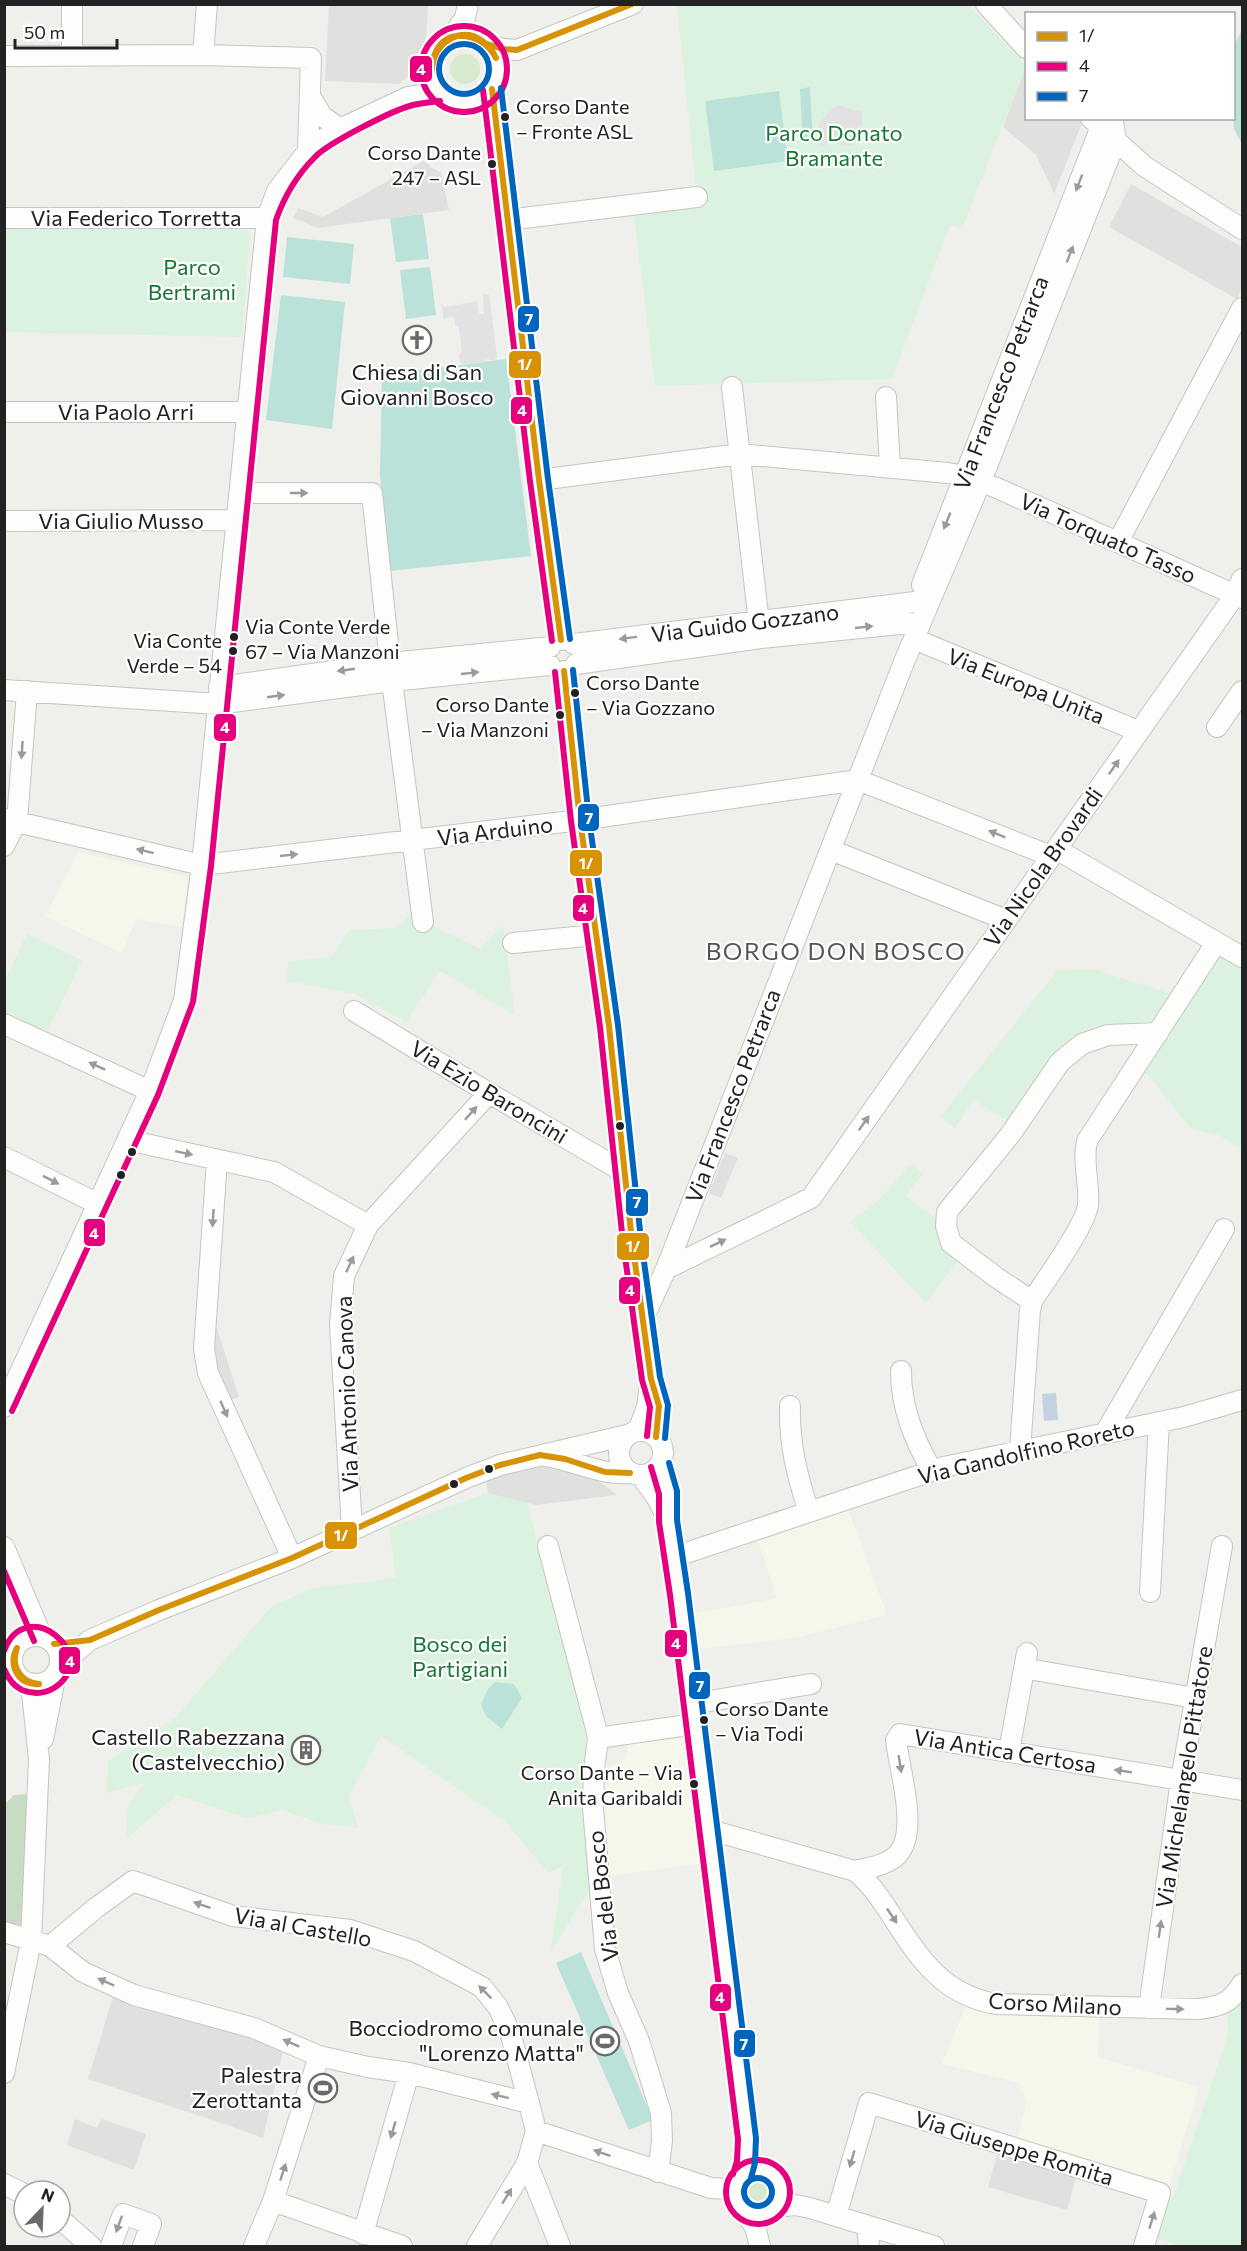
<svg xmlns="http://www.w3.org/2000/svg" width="1247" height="2251" font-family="Commissioner,sans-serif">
  <rect width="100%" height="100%" fill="#efefeb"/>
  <!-- education -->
  <path fill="#f4f7e9" d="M78,852L188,877L182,927L137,919L121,953L45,916Z
    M848,1509L887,1615L795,1638L699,1649L696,1613L777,1598L758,1542Z
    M682,1738L700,1864L610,1876L600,1770L620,1763L627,1754L628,1744Z
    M968,2001L1100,2011L1098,2057L1199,2087L1170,2184L1017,2138L1027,2101L1024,2099V2093L1019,2091V2083L942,2064Z"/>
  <!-- grass -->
  <path fill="#d7eacd" d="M450 69a15 15 0 1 1 30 0a15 15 0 1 1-30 0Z
    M746 2191a12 12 0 1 1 24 0a12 12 0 1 1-24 0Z"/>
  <!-- forest -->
  <path fill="#c7dcc3" d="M31,1794L23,1925L5,1924L4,1805L14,1795Z"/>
  <!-- park -->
  <path fill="#dcf2e0" d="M682,5H968L1026,66L962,229L950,225L892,379L655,386L634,216L698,207L677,7Z
    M240,225L250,235L242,337L5,332V228Z
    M410,915L480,949L503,926L515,1015L440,971L406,1022L355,994L287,981L288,962L332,956L350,930L394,928Z
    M27,934L82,960L47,1032L5,1012V980Z
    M1218,952L1242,966V1150L1221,1136L1191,1129L1138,1062L1157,1034L1082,1044L1021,1119L1007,1121L974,1100L955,1128L940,1117L1057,971L1093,969L1181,997Z
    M910,1164L923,1173L906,1196L946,1226L951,1243L947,1253L958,1261L926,1303L850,1222L878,1201Z
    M488,1493L527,1502L586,1736L587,1852L593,1885L551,1951L563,1866L548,1873L505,1821L381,1736L349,1796L358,1828L323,1824L282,1810L246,1818L177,1795L126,1839L128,1805L145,1783L106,1793L108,1761L175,1718L271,1607L309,1589L396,1578L389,1528Z
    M1242,1984V2246H1182L1153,2238L1167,2196L1173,2197L1228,2035L1227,2003Z"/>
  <!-- pitch -->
  <path fill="#bae2d9" d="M1242,30V144L1234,129L1233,119L1234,53L1235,43Z
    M810,87L813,142L803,143L800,89Z
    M779,91L788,161L714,171L705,101Z
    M423,214L429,259L396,262L390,218Z
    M287,237L354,244L350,284L283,277Z
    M430,267L436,315L406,319L400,270Z
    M281,295L345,302L332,429L266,420Z
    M506,359L531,556L389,571L380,474L382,375Z
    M495,1682L514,1684L522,1698L502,1729L486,1716L481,1705L488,1689Z
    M581,1952L653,2120L629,2130L556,1963Z"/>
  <!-- parking -->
  <path fill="#e0e0de" d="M329,5H428L426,37L415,70L399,84L325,81Z
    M1026,66V118L1077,119L1082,123L1054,194L1036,155L1003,127Z
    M424,161L432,168L441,172L449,210L318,228L293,218L298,208L323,217Z
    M1131,184L1242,247V288L1237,299L1109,227Z
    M725,1153L738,1158L721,1198L709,1193Z
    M217,1329L239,1397L227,1401L207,1348L208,1330Z
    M552,1461L589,1474L617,1495L536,1505L488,1493L486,1480Z
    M114,1993L285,2043L263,2138L233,2127L88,2079Z
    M75,2119L97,2128L101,2119L146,2134L134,2170L67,2145Z
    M999,2148L1078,2171L1067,2210L988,2187Z"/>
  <!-- plaza -->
  <path fill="#e2e2e5" d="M837,105L862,112V124L853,145L844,146L832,142L820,147L819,122Z
    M483,294H489L497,357L494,361L486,359L484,362L465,365L460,362L459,356L462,352L459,328L455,326V319L452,317L445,318L444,321L442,305L445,307L477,301L479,314H484Z"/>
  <!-- water -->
  <path fill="#c2d3df" d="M1056,1393L1058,1420L1044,1421L1042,1394Z"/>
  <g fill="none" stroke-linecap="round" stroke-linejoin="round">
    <!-- minor casing -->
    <g stroke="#c5c5c3" stroke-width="22">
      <path id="minor" d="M986,4L1026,48
        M430 69a34 34 0 1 1 68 0a34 34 0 1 1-68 0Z
        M452,37L465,18L468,4
        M487,44L503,49L517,50L633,4
        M203,55L207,4
        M4,56L203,55L311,58L308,151
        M72,56V4
        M492,89L539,480L561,640
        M310,96L322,116L340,129
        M1091,118L1144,166L1242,229
        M4,218H267
        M507,220L697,197
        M732,387L760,632
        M886,397L890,466
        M4,412H247
        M539,480L740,454L948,473L965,476L997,488L1242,598
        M240,493H372L392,681L423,922
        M4,521L237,520
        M1118,542L1242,308
        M922,585L1100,129
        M914,639L1138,731
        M574,644L915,602
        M576,664L761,638L910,623
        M564,671L580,820L609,1026L632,1241L651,1379L659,1406L656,1437
        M219,687L390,663L550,647
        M4,690L218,704L392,681L550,665
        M1217,727L1242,691
        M4,819L202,865L580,820L858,780L1051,856
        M4,846L17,821L27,691
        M1056,849L1242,957
        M831,850L1006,920
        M513,943L596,935
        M354,1011L489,1093L624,1172
        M4,1024L150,1091
        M127,1140L274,1172L368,1225
        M4,1157L98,1204
        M217,1160L204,1349L208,1373L292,1558
        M666,1269L811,1198L1235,595L1242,579
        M1032,1301L997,1278L951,1243L946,1226L947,1212L1010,1135L1060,1062L1082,1044L1108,1035L1158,1033
        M643,1319L666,1269L904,662L981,481L1116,140L1113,122L1111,118
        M901,1371C901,1408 914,1439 932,1471
        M790,1406C789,1444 797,1476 809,1512
        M4,1407L150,1091L184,1000L202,865L267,218L277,191L308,151L319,142L340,129L408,97L439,92
        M619 1453a22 22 0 1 1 44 0a22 22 0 1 1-44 0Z
        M638,1431L647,1407L650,1384
        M1105,1433L1224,1229
        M1020,1450L1030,1310L1032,1301C1045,1281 1086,1225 1088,1205C1090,1184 1082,1162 1087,1141L1216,943
        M546,1456C573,1460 602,1476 630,1473
        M660,1465L668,1493V1521L679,1594L707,1829L747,2139L746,2162L742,2176
        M641,1476L657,1498L667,1518
        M352,1530L340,1324L344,1276L368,1225L489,1093
        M548,1546L595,1725L598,1738L594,1770L593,1808L605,1949L618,1993L639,2041L661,2113L662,2141L658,2172
        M4,1547L42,1637
        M674,1557L944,1467L1184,1417L1242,1400
        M1150,1592L1159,1422
        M12 1660a24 24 0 1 1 48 0a24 24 0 1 1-48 0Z
        M59,1666L90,1640L159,1610L292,1558L466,1478L500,1465L627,1435
        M1034,1670L1195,1698
        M692,1704L811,1684
        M598,1738L695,1724
        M43,1739L56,1673
        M1009,1751L1027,1653
        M707,1829L855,1871C869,1882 878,1895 888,1910C917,1954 939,1994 996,2004L1198,2009C1219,2007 1231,2003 1242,1984
        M855,1871C869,1868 888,1865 898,1854C919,1831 899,1769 896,1740L900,1734L1242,1790
        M4,1932L50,1946L83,1972L134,1995L254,2028L319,2056L368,2067L409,2073L529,2103L536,2131
        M50,1946L97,1907L133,1881L233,1916L350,1930L414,1951L482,1987L498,2007L510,2032L529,2103
        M1149,2008L1181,1780L1222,1546
        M4,2073L31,1941L39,1759L31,1683
        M536,2131L711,2188L728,2189L738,2182
        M527,2163L560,2246
        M735 2192a23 23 0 1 1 46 0a23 23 0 1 1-46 0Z
        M4,2184L24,2194
        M273,2201L402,2246
        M775,2207L795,2205L810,2208L934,2246
        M743,2209L755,2227L760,2246
        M836,2216L869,2103L1160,2193L1144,2246
        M60,2219L91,2246
        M867,2226L869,2246
        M363,2234L409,2073
        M111,2246L123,2214L151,2224L143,2246
        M254,2246L273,2201L319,2056
        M477,2246L527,2163L536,2131"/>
    </g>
    <!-- minor -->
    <use href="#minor" stroke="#fdfdfc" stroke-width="20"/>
    <!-- bus-1 casing -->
    <g stroke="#fff" stroke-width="10">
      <path id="bus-1" d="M457,36C474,31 489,43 496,58
        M457,36C474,35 488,43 496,58
        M487,44L503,49L517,50L632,4
        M431,76C431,59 437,38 457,36
        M431,76C432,57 438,43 457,36
        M492,89L539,480L561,640
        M564,671L580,820L609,1026L632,1241L651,1379L659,1406L656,1437
        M54,1644L90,1640L159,1610L292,1558L466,1478L500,1465L540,1455L565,1459L605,1472L630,1473
        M17,1648C10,1666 21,1683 39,1684
        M17,1648C7,1665 19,1686 39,1684"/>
    </g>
    <!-- bus-2 casing -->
    <g stroke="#fff" stroke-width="10">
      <path id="bus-2" d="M421 69a43 43 0 1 1 86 0a43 43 0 1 1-86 0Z
        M483,90L530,481L552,641
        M555,672L571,821L600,1027L623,1242L642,1380L650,1407L647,1436
        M12,1411L158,1095L193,1002L211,866L276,220C284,197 297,175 315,157C328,143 393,110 413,105C422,103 431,102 440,101
        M651,1467L659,1494V1522L670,1595L738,2139L737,2161L733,2174
        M4,1571L34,1641
        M4,1651C26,1592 103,1656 54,1688C44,1694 32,1694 22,1690C13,1686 8,1678 4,1669
        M726 2192a32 32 0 1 1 64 0a32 32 0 1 1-64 0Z"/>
    </g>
    <!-- bus-3 casing -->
    <g stroke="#fff" stroke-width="10">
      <path id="bus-3" d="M439 69a25 25 0 1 1 50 0a25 25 0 1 1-50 0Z
        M501,88L548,479L570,639
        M573,670L589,819L618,1025L641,1240L660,1377L668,1405L665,1438
        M669,1463L677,1491V1520L688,1593L756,2138L755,2163L751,2178
        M744 2192a14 14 0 1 1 28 0a14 14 0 1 1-28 0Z"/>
    </g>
    <!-- bus-1 -->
    <use href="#bus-1" stroke="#d79205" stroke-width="6"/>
    <!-- bus-2 -->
    <use href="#bus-2" stroke="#e5007d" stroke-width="6"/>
    <!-- bus-3 -->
    <use href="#bus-3" stroke="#0065bd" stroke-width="6"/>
  </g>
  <!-- one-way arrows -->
  <defs><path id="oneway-solid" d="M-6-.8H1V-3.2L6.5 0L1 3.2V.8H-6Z" transform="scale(1.5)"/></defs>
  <g fill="#9a9a9a">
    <use href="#oneway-solid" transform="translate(1079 183) rotate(111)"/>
    <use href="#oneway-solid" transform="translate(1070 254) rotate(-69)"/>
    <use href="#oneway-solid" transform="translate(299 493)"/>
    <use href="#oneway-solid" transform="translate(947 521) rotate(112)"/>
    <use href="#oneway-solid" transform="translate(864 627) rotate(-6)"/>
    <use href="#oneway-solid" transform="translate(628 638) rotate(173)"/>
    <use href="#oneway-solid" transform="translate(346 670) rotate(172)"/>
    <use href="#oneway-solid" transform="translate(470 673) rotate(-6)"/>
    <use href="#oneway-solid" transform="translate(276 696) rotate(-8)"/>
    <use href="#oneway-solid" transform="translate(22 750) rotate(94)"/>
    <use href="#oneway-solid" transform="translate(1114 767) rotate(-55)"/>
    <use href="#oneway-solid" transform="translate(997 834) rotate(-158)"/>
    <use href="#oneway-solid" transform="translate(145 851) rotate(-166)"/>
    <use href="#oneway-solid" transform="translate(289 855) rotate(-6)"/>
    <use href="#oneway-solid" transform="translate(97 1066) rotate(-156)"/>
    <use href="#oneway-solid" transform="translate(471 1113) rotate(-48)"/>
    <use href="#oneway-solid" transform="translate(864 1123) rotate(-55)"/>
    <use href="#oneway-solid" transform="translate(184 1153) rotate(12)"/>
    <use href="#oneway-solid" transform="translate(51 1180) rotate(27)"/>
    <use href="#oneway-solid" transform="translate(213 1218) rotate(94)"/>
    <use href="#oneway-solid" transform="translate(718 1243) rotate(-26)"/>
    <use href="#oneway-solid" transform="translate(350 1264) rotate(-65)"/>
    <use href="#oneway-solid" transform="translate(224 1409) rotate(66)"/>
    <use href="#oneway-solid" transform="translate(900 1764) rotate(81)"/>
    <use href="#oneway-solid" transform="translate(1123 1771) rotate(-171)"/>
    <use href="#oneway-solid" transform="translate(202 1905) rotate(-161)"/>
    <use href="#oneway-solid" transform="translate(892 1916) rotate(56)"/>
    <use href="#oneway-solid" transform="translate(1160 1929) rotate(-82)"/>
    <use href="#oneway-solid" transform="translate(106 1982) rotate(-156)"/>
    <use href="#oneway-solid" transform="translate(485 1992) rotate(-135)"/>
    <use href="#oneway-solid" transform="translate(1175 2009) rotate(1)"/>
    <use href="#oneway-solid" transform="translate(291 2043) rotate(-156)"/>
    <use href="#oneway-solid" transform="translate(500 2096) rotate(-166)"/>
    <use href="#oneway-solid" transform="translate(393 2130) rotate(106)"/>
    <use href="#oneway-solid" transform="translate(602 2153) rotate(-161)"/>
    <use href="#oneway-solid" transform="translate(852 2159) rotate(106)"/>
    <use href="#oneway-solid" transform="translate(283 2172) rotate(-72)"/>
    <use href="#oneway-solid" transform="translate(507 2196) rotate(-59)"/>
    <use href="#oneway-solid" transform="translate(1152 2220) rotate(-73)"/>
    <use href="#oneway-solid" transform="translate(119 2224) rotate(110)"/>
  </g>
  <!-- icons -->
  <defs>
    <g id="church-ring" transform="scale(1.5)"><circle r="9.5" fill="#fff" stroke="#6a6a68" stroke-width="1.5"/><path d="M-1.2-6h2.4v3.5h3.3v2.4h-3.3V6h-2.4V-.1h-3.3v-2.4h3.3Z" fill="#6a6a68"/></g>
    <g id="building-ring" transform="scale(1.5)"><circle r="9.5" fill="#fff" stroke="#6a6a68" stroke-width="1.5"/><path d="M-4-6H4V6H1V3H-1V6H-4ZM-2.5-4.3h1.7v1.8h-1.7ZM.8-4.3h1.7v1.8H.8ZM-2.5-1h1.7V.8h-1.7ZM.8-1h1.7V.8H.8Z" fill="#6a6a68"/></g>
    <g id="stadium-ring" transform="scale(1.5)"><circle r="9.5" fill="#fff" stroke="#6a6a68" stroke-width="1.5"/><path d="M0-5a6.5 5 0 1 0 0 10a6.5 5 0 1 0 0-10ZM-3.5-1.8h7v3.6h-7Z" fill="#6a6a68"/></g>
  </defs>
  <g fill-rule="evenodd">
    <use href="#church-ring" x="417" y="340"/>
    <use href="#building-ring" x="306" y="1750"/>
    <use href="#stadium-ring" x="605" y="2041"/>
    <use href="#stadium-ring" x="323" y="2088"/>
  </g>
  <!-- markers -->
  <g fill="#222" stroke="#fff" stroke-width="2">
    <circle cx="505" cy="117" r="5"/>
    <circle cx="492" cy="164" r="5"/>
    <circle cx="234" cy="637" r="5"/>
    <circle cx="233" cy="651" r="5"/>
    <circle cx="575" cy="693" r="5"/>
    <circle cx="560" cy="715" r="5"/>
    <circle cx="620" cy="1126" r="5"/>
    <circle cx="132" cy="1152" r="5"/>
    <circle cx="121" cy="1175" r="5"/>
    <circle cx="489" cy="1469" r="5"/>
    <circle cx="454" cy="1484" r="5"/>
    <circle cx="704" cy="1720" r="5"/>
    <circle cx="694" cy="1784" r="5"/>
  </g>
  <g text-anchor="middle" stroke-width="4.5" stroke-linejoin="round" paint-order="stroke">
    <!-- bus labels -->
    <g font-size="20" fill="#222" stroke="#fff" text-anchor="start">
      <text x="516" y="114">Corso Dante<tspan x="516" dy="25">– Fronte ASL</tspan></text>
      <text x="481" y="160" text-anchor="end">Corso Dante<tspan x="481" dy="25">247 – ASL</tspan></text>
      <text x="245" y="634">Via Conte Verde<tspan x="245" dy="25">67 – Via Manzoni</tspan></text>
      <text x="222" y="648" text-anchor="end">Via Conte<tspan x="222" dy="25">Verde – 54</tspan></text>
      <text x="586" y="690">Corso Dante<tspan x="586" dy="25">– Via Gozzano</tspan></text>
      <text x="549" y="712" text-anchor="end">Corso Dante<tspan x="549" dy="25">– Via Manzoni</tspan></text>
      <text x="715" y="1716">Corso Dante<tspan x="715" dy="25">– Via Todi</tspan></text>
      <text x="683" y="1780" text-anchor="end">Corso Dante – Via<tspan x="683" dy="25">Anita Garibaldi</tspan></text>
    </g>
    <!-- park labels -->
    <g font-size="22" fill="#167932" stroke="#fff">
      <text x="834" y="141">Parco Donato<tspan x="834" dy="25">Bramante</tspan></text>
      <text x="192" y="275">Parco<tspan x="192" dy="25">Bertrami</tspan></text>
      <text x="460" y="1652">Bosco dei<tspan x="460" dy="25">Partigiani</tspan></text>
    </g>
    <!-- street labels -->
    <g font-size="22" fill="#222" stroke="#fff">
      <text x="136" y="226">Via Federico Torretta</text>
      <text transform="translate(1001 383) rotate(-69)" y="8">Via Francesco Petrarca</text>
      <text x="126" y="420">Via Paolo Arri</text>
      <text x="121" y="529">Via Giulio Musso</text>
      <text transform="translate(1108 538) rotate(24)" y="8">Via Torquato Tasso</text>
      <text transform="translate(745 623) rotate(-7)" y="8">Via Guido Gozzano</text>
      <text transform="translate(1026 686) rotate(22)" y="8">Via Europa Unita</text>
      <text transform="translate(495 831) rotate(-7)" y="8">Via Arduino</text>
      <text transform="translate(1043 867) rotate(-55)" y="8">Via Nicola Brovardi</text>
      <text transform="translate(489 1092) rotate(31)" y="8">Via Ezio Baroncini</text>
      <text transform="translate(733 1096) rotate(-69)" y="8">Via Francesco Petrarca</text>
      <text transform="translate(347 1394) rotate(-92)" y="8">Via Antonio Canova</text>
      <text transform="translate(1026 1452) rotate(-13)" y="8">Via Gandolfino Roreto</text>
      <text transform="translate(1005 1751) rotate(9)" y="8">Via Antica Certosa</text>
      <text transform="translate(1184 1777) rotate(-81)" y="8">Via Michelangelo Pittatore</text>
      <text transform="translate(603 1896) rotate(-97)" y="8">Via del Bosco</text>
      <text transform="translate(303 1927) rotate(10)" y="8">Via al Castello</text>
      <text transform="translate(1055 2004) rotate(3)" y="8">Corso Milano</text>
      <text transform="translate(1014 2148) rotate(17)" y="8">Via Giuseppe Romita</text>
    </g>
    <!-- poi labels -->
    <g font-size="22" fill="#222" stroke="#fff" text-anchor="end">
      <text x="417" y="380" text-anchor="middle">Chiesa di San<tspan x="417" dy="25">Giovanni Bosco</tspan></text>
      <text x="285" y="1745">Castello Rabezzana<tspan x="285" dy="25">(Castelvecchio)</tspan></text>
      <text x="584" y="2036">Bocciodromo comunale<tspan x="584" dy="25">"Lorenzo Matta"</tspan></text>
      <text x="302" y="2083">Palestra<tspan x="302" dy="25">Zerottanta</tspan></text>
    </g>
    <!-- neighbourhood labels -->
    <g font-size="24" letter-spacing="1.5" fill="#555" stroke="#fff">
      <text x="836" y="960">BORGO DON BOSCO</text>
    </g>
  </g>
  <g stroke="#fff" stroke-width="2">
    <rect x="409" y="55" width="24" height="28" rx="6" fill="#e5007d"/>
    <rect x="517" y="305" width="23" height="28" rx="6" fill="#0065bd"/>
    <rect x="508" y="350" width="34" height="29" rx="6" fill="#d79205"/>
    <rect x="510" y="396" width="23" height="29" rx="6" fill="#e5007d"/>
    <rect x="213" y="713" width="24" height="29" rx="6" fill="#e5007d"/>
    <rect x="577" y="803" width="23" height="29" rx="6" fill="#0065bd"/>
    <rect x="569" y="849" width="34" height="28" rx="6" fill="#d79205"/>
    <rect x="572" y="894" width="23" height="28" rx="6" fill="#e5007d"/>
    <rect x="625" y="1188" width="24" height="29" rx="6" fill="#0065bd"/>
    <rect x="83" y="1218" width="23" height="29" rx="6" fill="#e5007d"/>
    <rect x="616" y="1232" width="34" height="29" rx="6" fill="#d79205"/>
    <rect x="618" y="1276" width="23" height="29" rx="6" fill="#e5007d"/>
    <rect x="324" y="1521" width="34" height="29" rx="6" fill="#d79205"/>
    <rect x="664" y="1629" width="24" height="29" rx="6" fill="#e5007d"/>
    <rect x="58" y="1646" width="23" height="29" rx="6" fill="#e5007d"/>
    <rect x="688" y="1671" width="23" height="29" rx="6" fill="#0065bd"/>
    <rect x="709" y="1983" width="23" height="29" rx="6" fill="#e5007d"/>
    <rect x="733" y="2029" width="23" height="29" rx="6" fill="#0065bd"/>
  </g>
  <g font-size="16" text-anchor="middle" font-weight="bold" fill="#fff">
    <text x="421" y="75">4</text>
    <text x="529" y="325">7</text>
    <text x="525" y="370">1/</text>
    <text x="522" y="416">4</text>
    <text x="225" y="733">4</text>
    <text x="589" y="824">7</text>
    <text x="586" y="869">1/</text>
    <text x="583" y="914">4</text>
    <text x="637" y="1208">7</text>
    <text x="94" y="1239">4</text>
    <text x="633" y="1252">1/</text>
    <text x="630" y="1296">4</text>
    <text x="341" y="1541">1/</text>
    <text x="676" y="1649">4</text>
    <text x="70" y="1667">4</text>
    <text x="700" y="1692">7</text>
    <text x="720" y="2003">4</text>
    <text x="744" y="2050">7</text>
  </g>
  <!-- border -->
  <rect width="1247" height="2251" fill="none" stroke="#222222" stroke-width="12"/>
  <!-- legend -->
  <rect x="1025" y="12" width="210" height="108" fill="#ffffff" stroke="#a7a7a7" stroke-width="1.5"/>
  <rect x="1037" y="32" width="30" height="9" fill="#d79205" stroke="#a7a7a7" stroke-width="1.5"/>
  <text x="1079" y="42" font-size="18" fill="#222222">1/</text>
  <rect x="1037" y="62" width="30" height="9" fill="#e5007d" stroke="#a7a7a7" stroke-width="1.5"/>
  <text x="1079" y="72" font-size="18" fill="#222222">4</text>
  <rect x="1037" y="92" width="30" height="9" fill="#0065bd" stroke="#a7a7a7" stroke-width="1.5"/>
  <text x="1079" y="102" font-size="18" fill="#222222">7</text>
  <!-- north arrow -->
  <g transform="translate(42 2209) rotate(23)"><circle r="28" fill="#ffffff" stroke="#a7a7a7" stroke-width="1.5"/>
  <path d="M0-4.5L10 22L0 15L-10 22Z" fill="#6a6a68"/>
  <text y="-9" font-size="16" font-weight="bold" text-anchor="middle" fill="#222222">N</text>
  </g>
  <!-- scale -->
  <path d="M15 39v9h102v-9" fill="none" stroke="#222222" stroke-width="3"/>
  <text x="24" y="39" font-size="18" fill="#222222" stroke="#ffffff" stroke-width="4.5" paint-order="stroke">50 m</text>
</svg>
